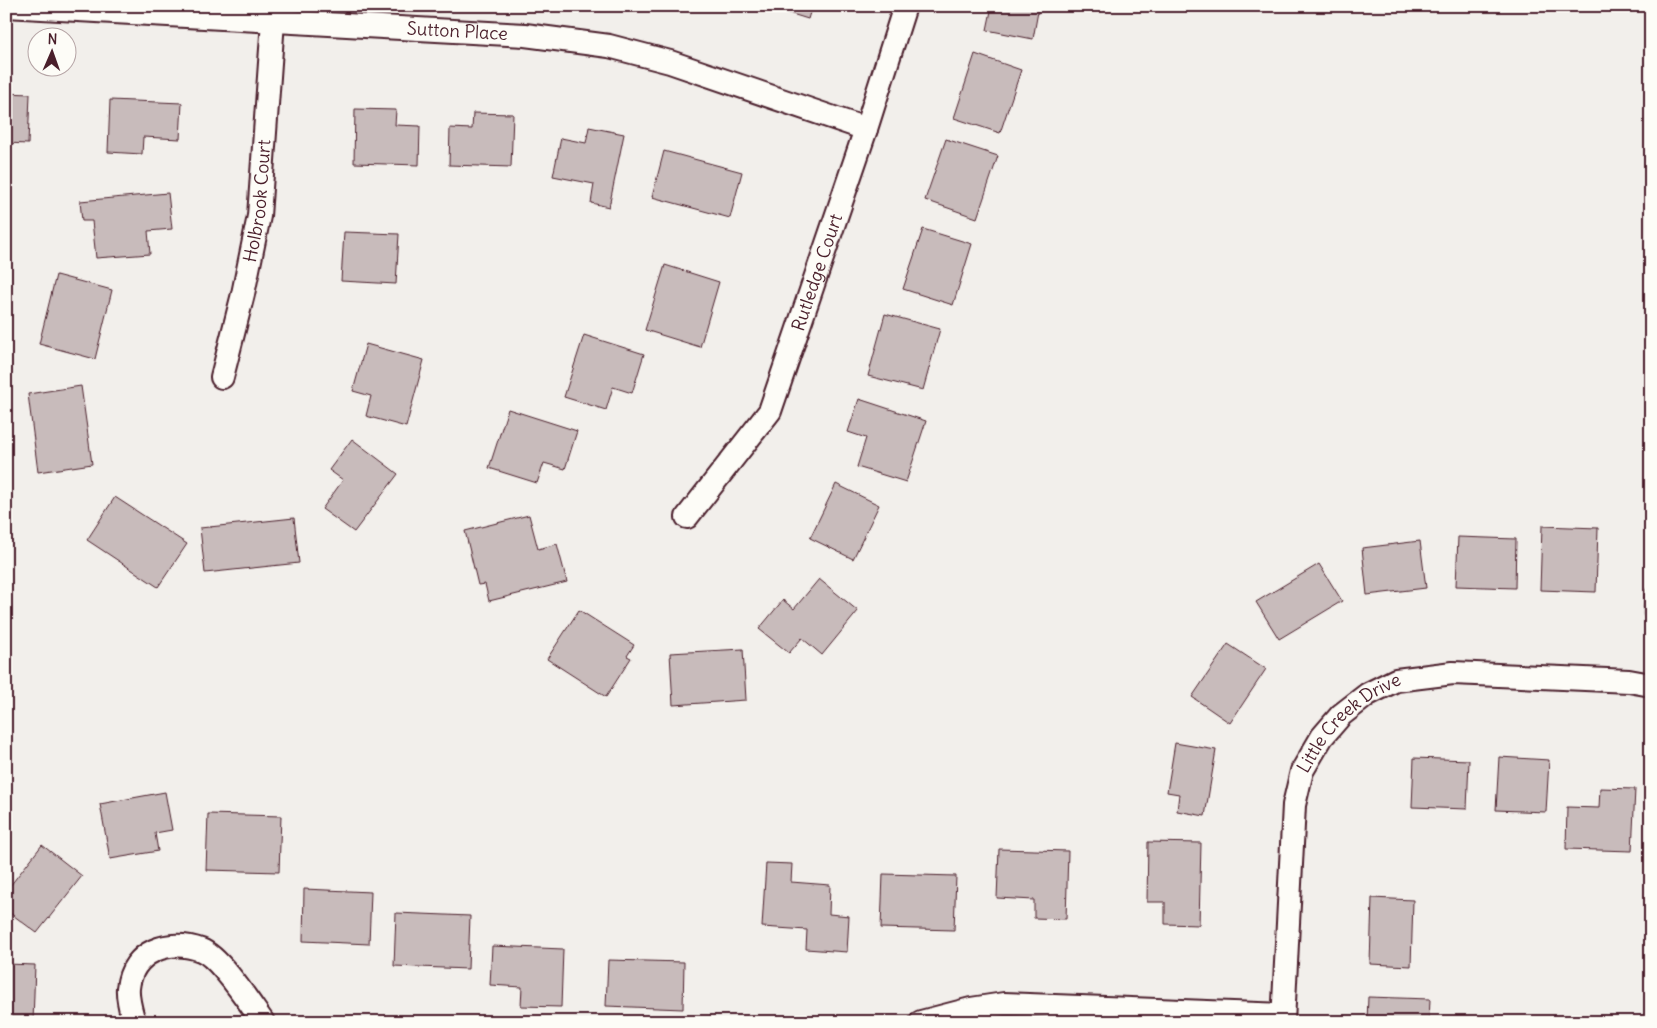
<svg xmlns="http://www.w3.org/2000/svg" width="1657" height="1028" font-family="Delius,sans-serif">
  <rect width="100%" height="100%" fill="#f2efeb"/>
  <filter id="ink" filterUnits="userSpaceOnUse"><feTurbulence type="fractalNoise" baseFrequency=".02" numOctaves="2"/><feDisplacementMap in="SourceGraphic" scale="10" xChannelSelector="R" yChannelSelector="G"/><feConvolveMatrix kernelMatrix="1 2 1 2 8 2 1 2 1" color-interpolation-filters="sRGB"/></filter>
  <g filter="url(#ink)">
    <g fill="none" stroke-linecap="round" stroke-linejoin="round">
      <!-- stream -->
      <path stroke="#8b6f75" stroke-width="9" d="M1647,614L1648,593L1651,589"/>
    </g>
    <!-- building -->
    <path fill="#c8bbbb" stroke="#4a1f2b" d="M766,6H812L808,19Z
      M992,6H1039L1033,39L987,30Z
      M975,54L1021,70L1000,133L954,118Z
      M6,93L30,94L28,144L6,143Z
      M110,100L182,103L180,139L143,137L142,154L108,152Z
      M355,109L396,110L395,125L420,126L419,165L354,163Z
      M473,113L513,114L511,167L449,165L450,128L472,129Z
      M589,127L624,134L609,207L591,203L594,184L553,176L561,138L586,143Z
      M946,139L998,156L977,218L925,200Z
      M664,151L742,172L730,218L652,197Z
      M168,193L172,229L148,231L150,254L96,258L92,221H82L80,201Z
      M923,229L972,244L953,305L903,289Z
      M344,232L399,234L396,284L341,281Z
      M665,265L719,282L700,347L645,330Z
      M56,275L112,290L95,359L39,344Z
      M885,314L940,329L923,390L868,376Z
      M584,335L644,354L632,393L613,387L606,410L564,397Z
      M366,344L424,360L406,427L366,416L371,396L353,391Z
      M81,386L92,464L38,472L28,394Z
      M859,399L926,421L906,482L857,467L866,438L848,432Z
      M508,409L577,431L565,469L544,463L537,483L489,468Z
      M352,439L398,474L354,532L322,509L343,480L329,470Z
      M836,484L879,505L853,559L810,538Z
      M115,497L187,544L158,587L87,540Z
      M529,515L538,549L557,544L567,582L489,601L485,584L478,585L465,531Z
      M294,518L299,563L205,573L200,528Z
      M1542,526L1598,528L1596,592L1540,590Z
      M1458,537L1516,539L1515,588L1456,586Z
      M1420,541L1426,588L1367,595L1362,548Z
      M1319,564L1342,601L1279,639L1256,602Z
      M819,579L858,611L822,655L802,638L789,653L759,629L783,600L794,609Z
      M579,610L634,645L627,656L631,658L606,697L547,659Z
      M1228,644L1266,669L1230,723L1192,697Z
      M743,649L746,700L673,705L670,653Z
      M1175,743L1216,750L1205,816L1177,811L1179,794L1167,792Z
      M1499,757L1549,760L1546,812L1496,810Z
      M1414,758L1469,760L1467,809L1412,807Z
      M1600,788L1635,789L1632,851L1566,849L1567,807L1599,808Z
      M165,792L172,830L155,833L158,851L110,859L100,804Z
      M208,814L281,816L279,872L206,870Z
      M1148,842L1201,843L1199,925L1165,924V902H1147Z
      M42,845L82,876L37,933L6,910V891Z
      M999,849L1068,851L1066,919L1034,918V900L997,898Z
      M766,863L792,864L791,882L830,885L829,914L849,916L847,952L806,949L807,930L762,927Z
      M883,874L956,876L954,930L881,928Z
      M304,889L371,892L369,944L303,941Z
      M1372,898L1413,900L1411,966L1370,964Z
      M396,913L470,916L468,969L394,966Z
      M492,946L563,949L561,1007L521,1006L522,987L490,985Z
      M608,960L684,962L683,1009L606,1006Z
      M6,964L35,965L33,1022H6Z
      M1368,997L1430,999L1429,1022H1367Z"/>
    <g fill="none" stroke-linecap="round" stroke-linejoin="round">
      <!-- minor casing -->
      <g stroke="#4a1f2b" stroke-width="26">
        <g id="minor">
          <path id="s1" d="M6,6L525,35L609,46L670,62L866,129"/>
          <path id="s2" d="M222,377L243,294L259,216L273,21"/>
          <path id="s3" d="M687,517L770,411L866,129L905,6"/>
          <path d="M134,1022C131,1011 127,999 128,988C132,951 169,938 201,950C220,957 250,1004 263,1022"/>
          <path d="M921,1022L971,1009L1004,1004L1283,1015"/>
          <path id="s4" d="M1283,1022L1294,805L1302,771L1322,737L1341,715L1368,694L1396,680L1453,673L1629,681L1651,685"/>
        </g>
      </g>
      <!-- minor -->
      <use href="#minor" stroke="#fdfcf7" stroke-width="22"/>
    </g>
  </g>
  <g text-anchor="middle" stroke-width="5" stroke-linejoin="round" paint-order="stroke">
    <!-- street labels -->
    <g font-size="18" fill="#4a1f2b" stroke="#fdfcf7">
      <text dy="6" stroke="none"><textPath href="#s1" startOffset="452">Sutton Place</textPath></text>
      <text dy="6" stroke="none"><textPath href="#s2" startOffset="180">Holbrook Court</textPath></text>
      <text dy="6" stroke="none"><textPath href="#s3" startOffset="281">Rutledge Court</textPath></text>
      <text dy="6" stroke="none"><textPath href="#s4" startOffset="321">Little Creek Drive</textPath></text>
    </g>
  </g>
  <!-- margin -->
  <rect width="1657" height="1028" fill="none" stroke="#fdfcf7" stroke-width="25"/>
  <rect x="12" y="12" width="1632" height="1003" fill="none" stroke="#4a1f2b" stroke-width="2" filter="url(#ink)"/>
  <!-- north arrow -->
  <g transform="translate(52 52) rotate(2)"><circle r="24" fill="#fdfcf7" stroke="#b5a4a5"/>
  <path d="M0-4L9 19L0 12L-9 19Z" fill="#4a1f2b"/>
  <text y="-8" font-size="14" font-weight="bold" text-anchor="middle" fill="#4a1f2b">N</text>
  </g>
</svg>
